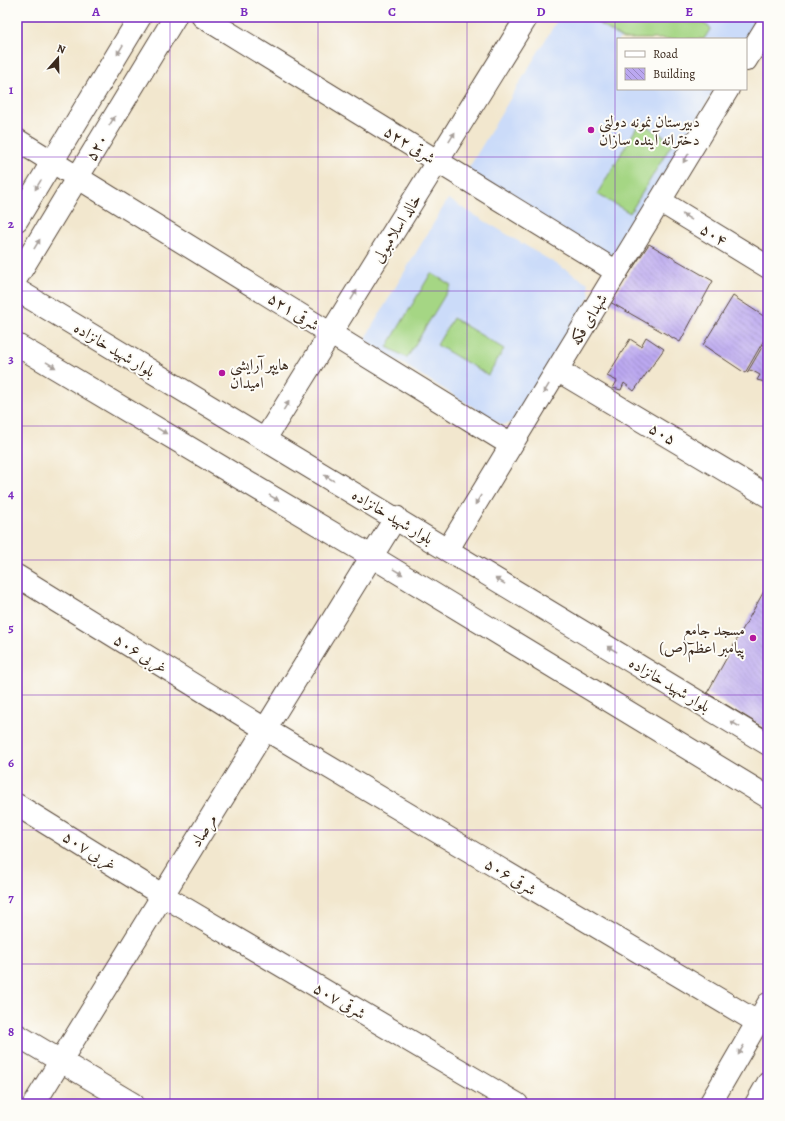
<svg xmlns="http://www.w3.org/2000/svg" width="785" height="1121" font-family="Alegreya,Amiri,serif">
  <defs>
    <pattern id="building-back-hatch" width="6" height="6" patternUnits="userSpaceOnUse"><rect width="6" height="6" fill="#bba8f0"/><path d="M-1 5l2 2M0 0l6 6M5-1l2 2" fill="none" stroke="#9989c2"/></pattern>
  </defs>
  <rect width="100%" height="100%" fill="#fdfcf7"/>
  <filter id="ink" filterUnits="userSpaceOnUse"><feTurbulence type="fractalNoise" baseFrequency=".025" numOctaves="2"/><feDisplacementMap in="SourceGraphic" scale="8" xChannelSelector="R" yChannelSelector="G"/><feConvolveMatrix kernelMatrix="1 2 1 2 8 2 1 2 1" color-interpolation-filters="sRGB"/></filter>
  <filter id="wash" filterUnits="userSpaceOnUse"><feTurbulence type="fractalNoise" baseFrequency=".012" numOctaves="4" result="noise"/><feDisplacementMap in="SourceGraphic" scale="16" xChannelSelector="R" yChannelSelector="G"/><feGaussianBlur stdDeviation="0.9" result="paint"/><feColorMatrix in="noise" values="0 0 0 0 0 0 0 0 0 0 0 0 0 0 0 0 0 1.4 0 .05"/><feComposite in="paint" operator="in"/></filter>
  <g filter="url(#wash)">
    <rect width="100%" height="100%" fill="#f2e7ce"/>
    <!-- built -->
    <path fill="#cbdbf9" d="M559,17H758L745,39H618V89H715L616,255L604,256L467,171Z
      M448,199L588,283L590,296L514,422L502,425L364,340Z"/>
    <!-- garden -->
    <path fill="#a5d684" stroke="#708051" d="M588,17H693L711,28L704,39H623Z
      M640,122L673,142L630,213L597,194Z
      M431,273L451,285L407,358L387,347Z
      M453,318L504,349L488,375L437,345Z"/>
    <g id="blocks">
      <!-- building -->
      <path fill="url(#building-back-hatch)" d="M649,244L713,281L680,342L610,302Z
        M733,296L768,319V333L745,373L703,345Z
        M646,337L664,349L634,391L624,383L621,390L613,388L617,381L607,376L630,339L641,346Z
        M768,337V389L765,387V382L757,380L760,375L751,370L747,373Z
        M768,584V730L707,693Z"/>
    </g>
  </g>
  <g filter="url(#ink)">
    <use href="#blocks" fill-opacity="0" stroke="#564638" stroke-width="1"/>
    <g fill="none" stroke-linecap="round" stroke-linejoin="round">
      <!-- minor casing -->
      <g stroke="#564638" stroke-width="24">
        <path id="minor" d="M203,17L617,272
          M746,60L768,24
          M17,140L511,445
          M660,201L768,267
          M17,220L140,17
          M17,277L175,17
          M557,370L768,496
          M265,439L527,17
          M448,549L728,89
          M17,576L265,729L757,1022
          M17,805L162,895L517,1104
          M17,1035L133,1104
          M34,1104L396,517
          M710,1104L768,1004
          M756,1104L768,1083"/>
      </g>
      <!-- major casing -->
      <g stroke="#564638" stroke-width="24">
        <path id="major" d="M17,290L768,744
          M17,345L371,556L768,797"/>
      </g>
      <!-- minor -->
      <use href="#minor" stroke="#fff" stroke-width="22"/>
      <!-- major -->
      <use href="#major" stroke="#fff" stroke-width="22"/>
    </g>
    <!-- one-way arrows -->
    <defs><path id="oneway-solid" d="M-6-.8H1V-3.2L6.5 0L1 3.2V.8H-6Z"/></defs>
    <g fill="#a79f9a">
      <use href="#oneway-solid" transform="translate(120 50) rotate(121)"/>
      <use href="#oneway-solid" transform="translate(112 121) rotate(-59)"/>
      <use href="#oneway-solid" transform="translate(452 137) rotate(-58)"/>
      <use href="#oneway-solid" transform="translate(686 158) rotate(121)"/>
      <use href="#oneway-solid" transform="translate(38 185) rotate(121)"/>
      <use href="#oneway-solid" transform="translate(687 217) rotate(-148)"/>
      <use href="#oneway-solid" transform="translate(37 244) rotate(-59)"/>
      <use href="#oneway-solid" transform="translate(354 295) rotate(-58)"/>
      <use href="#oneway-solid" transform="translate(51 365) rotate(31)"/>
      <use href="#oneway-solid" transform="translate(546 389) rotate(121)"/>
      <use href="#oneway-solid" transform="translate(286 406) rotate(-58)"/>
      <use href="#oneway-solid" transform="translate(162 431) rotate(31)"/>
      <use href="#oneway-solid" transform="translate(329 478) rotate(-149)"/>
      <use href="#oneway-solid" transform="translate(274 498) rotate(31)"/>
      <use href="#oneway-solid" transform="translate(478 500) rotate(121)"/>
      <use href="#oneway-solid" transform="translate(398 572) rotate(31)"/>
      <use href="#oneway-solid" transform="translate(500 581) rotate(-149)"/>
      <use href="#oneway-solid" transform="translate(612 649) rotate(-149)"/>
      <use href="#oneway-solid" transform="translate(735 724) rotate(-149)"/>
      <use href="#oneway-solid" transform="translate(741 1050) rotate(120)"/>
    </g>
  </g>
  <!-- grid -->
  <path fill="none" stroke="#7b2cbf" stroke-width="1" stroke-opacity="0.55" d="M170,17V1104M318,17V1104M467,17V1104M615,17V1104M17,157H768M17,291H768M17,426H768M17,560H768M17,695H768M17,830H768M17,964H768"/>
  <!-- markers -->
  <g fill="#b5179e" stroke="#fdfcf7" stroke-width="1.5">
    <circle cx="591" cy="130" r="4"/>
    <circle cx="222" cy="373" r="4"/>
    <circle cx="753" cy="638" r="4"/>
  </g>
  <g text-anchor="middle" stroke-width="4" stroke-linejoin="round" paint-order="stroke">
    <!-- poi labels -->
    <g font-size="16" fill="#3b2a1e" stroke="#fdfcf7" text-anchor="start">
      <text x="599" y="127">دبیرستان نمونه دولتی<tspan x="599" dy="18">دخترانه آینده سازان</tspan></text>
      <text x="230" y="370">هایپر آرایشی<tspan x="230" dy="18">امیدان</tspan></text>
      <text x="745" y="635" text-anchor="end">مسجد جامع<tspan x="745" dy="18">پیامبر اعظم(ص)</tspan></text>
    </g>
    <!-- street labels -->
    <g font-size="16" fill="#3b2a1e" stroke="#fdfcf7">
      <text transform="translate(410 144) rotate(32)" y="6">۵۲۲ شرقی</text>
      <text transform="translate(96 147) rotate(-59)" y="6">۵۲۰</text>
      <text transform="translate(396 228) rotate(-58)" y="6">خالد اسلامبولی</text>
      <text transform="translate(714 234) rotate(32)" y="6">۵۰۴</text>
      <text transform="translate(294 311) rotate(32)" y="6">۵۲۱ شرقی</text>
      <text transform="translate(588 319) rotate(-59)" y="6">شهدای فکه</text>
      <text transform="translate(115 349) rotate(31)" y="6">بلوار شهید خانزاده</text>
      <text transform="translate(663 433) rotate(31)" y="6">۵۰۵</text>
      <text transform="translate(393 516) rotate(31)" y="6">بلوار شهید خانزاده</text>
      <text transform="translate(141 653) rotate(32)" y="6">۵۰۶ غربی</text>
      <text transform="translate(670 684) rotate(31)" y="6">بلوار شهید خانزاده</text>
      <text transform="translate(203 830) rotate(-58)" y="6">مرصاد</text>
      <text transform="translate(90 850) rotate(32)" y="6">۵۰۷ غربی</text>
      <text transform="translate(511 876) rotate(31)" y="6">۵۰۶ شرقی</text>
      <text transform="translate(340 1000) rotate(30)" y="6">۵۰۷ شرقی</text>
    </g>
  </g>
  <!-- margin -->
  <rect width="785" height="1121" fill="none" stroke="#fdfcf7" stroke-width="44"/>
  <!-- legend -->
  <rect x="617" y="38" width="130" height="52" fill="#fdfcf7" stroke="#afa8a0"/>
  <rect x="625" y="51" width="20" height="6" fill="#ffffff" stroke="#afa8a0"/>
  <text x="653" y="58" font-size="12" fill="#3b2a1e">Road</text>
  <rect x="625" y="68" width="20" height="12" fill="url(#building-back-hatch)" stroke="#afa8a0"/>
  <text x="653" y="78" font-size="12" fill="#3b2a1e">Building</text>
  <!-- north arrow -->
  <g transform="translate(58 58) rotate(20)" stroke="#fdfcf7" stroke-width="3" paint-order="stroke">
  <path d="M0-3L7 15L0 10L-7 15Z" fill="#3b2a1e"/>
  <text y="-6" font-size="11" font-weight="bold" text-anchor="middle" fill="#3b2a1e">N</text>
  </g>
  <rect x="22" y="22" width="741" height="1077" fill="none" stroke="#7b2cbf" stroke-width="1.5"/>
  <g font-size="13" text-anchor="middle" font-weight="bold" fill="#7b2cbf">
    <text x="96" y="16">A</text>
    <text x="244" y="16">B</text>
    <text x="392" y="16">C</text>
    <text x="541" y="16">D</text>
    <text x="689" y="16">E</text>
    <text x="11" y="94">1</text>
    <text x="11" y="228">2</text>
    <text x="11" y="363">3</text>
    <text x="11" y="498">4</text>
    <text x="11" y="632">5</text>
    <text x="11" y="767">6</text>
    <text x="11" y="902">7</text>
    <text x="11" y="1036">8</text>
  </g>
</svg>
